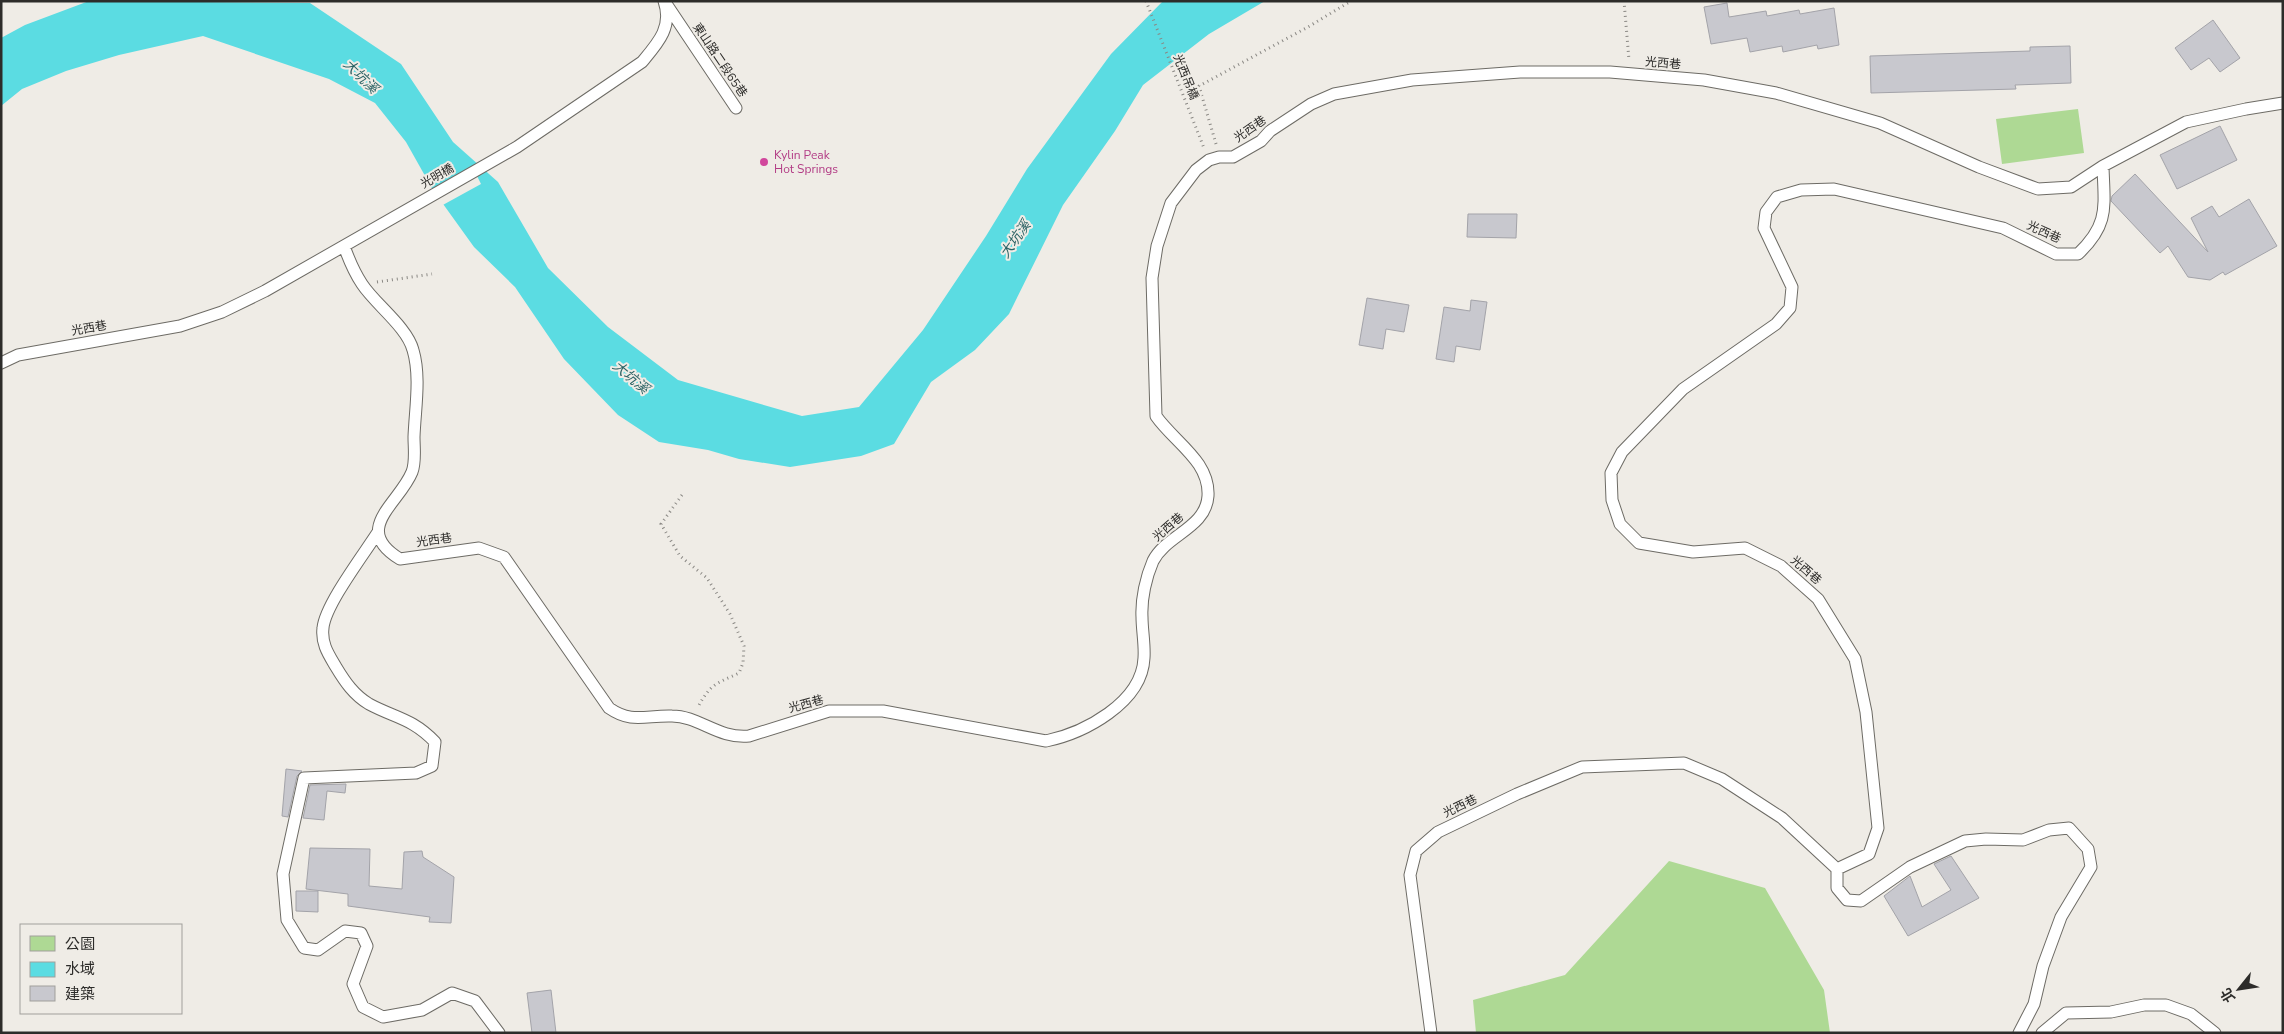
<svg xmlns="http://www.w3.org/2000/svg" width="2284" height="1034" viewBox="0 0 2284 1034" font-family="'Nunito Sans','Noto Sans TC',sans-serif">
	<rect width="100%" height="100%" fill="#efece6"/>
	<path fill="#aed994" d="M 2078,109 L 2084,153 L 2002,164 L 1996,119 Z
		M 1669,861 L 1765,888 L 1824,990 L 1830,1033 L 1476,1033 L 1473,1000 L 1565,975 Z"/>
	<path fill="#5bdce2" d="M 89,1 L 310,3 L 401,64 L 453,142 L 498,182 L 548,268 L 608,327 L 678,380 L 802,416 L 859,407 L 923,330 L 986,236 L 1027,169 L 1111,54 L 1163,1 L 1265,1 L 1209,34 L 1143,85 L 1115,131 L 1063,205 L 1009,314 L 975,350 L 931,382 L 894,444 L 861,456 L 790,467 L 739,459 L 708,450 L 659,442 L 618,415 L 564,359 L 515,287 L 474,247 L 433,190 L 406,142 L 375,103 L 329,79 L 203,36 L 119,55 L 66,71 L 22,89 L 1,106 L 1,38 L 25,25 Z"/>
	<path fill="#efece6" d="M 473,168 L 481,184 L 441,206 L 431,191 Z"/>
	<path fill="#c8c8ce" stroke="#a3a3a9" d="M 1727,3 L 1729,17 L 1766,11 L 1767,16 L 1799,10 L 1800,14 L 1834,8 L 1839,45 L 1818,49 L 1817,45 L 1783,52 L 1782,46 L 1750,52 L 1747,38 L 1711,44 L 1704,7 Z
		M 2213,20 L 2240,58 L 2220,72 L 2209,58 L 2191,70 L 2175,48 Z
		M 2070,46 L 2071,83 L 2015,85 L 2016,89 L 1871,93 L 1870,56 L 2030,51 L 2030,47 Z
		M 2220,126 L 2237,160 L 2177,189 L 2160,155 Z
		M 2135,174 L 2208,252 L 2191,218 L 2212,206 L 2219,217 L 2249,199 L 2277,246 L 2225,275 L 2223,272 L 2210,280 L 2188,277 L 2168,246 L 2160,253 L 2111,201 L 2112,196 Z
		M 1468,214 L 1517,214 L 1516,238 L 1467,237 Z
		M 1367,298 L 1409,305 L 1404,332 L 1386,329 L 1383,349 L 1359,345 Z
		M 1471,300 L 1487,302 L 1480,350 L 1456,346 L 1454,362 L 1436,359 L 1444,307 L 1470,311 Z
		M 286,769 L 302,771 L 297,776 L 288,817 L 282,816 Z
		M 346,784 L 345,793 L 327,791 L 324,820 L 303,818 L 310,785 Z
		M 310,848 L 370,849 L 369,886 L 402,889 L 404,852 L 422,851 L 423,857 L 454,877 L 451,923 L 429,922 L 430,917 L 348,906 L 348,894 L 306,889 Z
		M 1951,856 L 1979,898 L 1908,936 L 1884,896 L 1910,876 L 1922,907 L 1951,890 L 1934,864 Z
		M 296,891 L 318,891 L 318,912 L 296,911 Z
		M 551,990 L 556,1033 L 532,1033 L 527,993 Z"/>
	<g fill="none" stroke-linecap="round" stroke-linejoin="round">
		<defs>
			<path id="service" d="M 667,5 L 736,108
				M 344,246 C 349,260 354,272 362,284 C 375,304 407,327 413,350 C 421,377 415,409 414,437 C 414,448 416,462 412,472 C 399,504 351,529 400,559 L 479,548 L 504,557 L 609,708 C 632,724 646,715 672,716 C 699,716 718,739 749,736 L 829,711 L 883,711 L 1046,741 C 1084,733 1142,703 1144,658 C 1145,645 1142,630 1142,617 C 1141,599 1146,577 1153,561 C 1166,535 1206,528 1208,496 C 1210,461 1174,442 1156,416 L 1152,278 L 1157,246 L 1171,203 L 1196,170 L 1209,160 L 1219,157 L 1233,157 L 1261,141 L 1270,131 L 1311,104 L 1334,94 L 1412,80 L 1520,72 L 1610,72 L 1704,80 L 1776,93 L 1880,123 L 1979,167 L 2038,189 L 2071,187 L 2103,166 L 2186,122 L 2246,109 L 2283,103
				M 1,363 L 18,355 L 180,326 L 222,312 L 265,291 L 517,147 L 642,62 C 658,43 673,27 664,1
				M 378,532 C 364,554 325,605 323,628 C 321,644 329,655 336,667 C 345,682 354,695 369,704 C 395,718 412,718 435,742 L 432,766 L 416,773 L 304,778 L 283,874 L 287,920 L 304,948 L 318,950 L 345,931 L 361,933 L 367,946 L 353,984 L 363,1007 L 383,1017 L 422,1010 L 452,993 L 475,1001 L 499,1033
				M 1837,869 L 1837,888 L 1847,900 L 1861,901 L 1910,867 L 1965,841 L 1986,839 L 2023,840 L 2049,830 L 2069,828 L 2088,849 L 2091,867 L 2061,917 L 2043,966 L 2034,1004 L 2019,1033
				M 1431,1033 L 1410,875 L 1416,851 L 1438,832 L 1517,794 L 1582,767 L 1684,763 L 1722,779 L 1782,818 L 1837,869 L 1869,854 L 1878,828 L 1866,712 L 1855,659 L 1818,599 L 1781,566 L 1745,548 L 1693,552 L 1639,543 L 1620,524 L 1612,500 L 1611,473 L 1622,452 L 1683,389 L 1776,324 L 1790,308 L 1792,287 L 1764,228 L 1766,212 L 1777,197 L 1801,190 L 1834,189 L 2003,228 L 2056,254 L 2078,254 C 2110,224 2104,206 2103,166
				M 2042,1033 L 2066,1013 L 2111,1012 L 2144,1005 L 2166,1005 L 2191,1014 L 2215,1033"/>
		</defs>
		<use href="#service" stroke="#6d6b65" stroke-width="13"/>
		<path stroke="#8a8884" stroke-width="3" stroke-dasharray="1 4" stroke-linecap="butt" d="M 1146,1 L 1204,148
			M 1624,1 L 1629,60
			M 1216,144 L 1199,86 L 1308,27 L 1351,1
			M 377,282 L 432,274
			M 682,495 L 661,524 L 680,556 L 707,578 L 730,614 L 744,646 L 743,663 L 739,673 C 716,684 711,683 698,707"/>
		<use href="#service" stroke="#fff" stroke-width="11"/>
	</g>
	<circle fill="#d1479c" stroke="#efece6" stroke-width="2" cx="764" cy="162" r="5"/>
	<g text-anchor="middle" stroke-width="4" stroke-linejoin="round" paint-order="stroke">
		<g font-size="12" fill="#2d2c2a" stroke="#efece6">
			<text transform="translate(720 60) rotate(56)" y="4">東山路二段65巷</text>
			<text transform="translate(1663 63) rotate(5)" y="4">光西巷</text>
			<text transform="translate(1186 77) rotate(68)" y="4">光西吊橋</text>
			<text transform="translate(1250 129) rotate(-35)" y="4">光西巷</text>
			<text transform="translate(437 176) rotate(-30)" y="4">光明橋</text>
			<text transform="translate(2044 232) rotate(24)" y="4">光西巷</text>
			<text transform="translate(89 328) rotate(-10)" y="4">光西巷</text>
			<text transform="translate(1168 527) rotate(-41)" y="4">光西巷</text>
			<text transform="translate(434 540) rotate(-8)" y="4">光西巷</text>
			<text transform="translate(1806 570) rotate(41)" y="4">光西巷</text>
			<text transform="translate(806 704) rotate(-15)" y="4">光西巷</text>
			<text transform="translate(1460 806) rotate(-26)" y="4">光西巷</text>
		</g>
		<g font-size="12" fill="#b23c85" stroke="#efece6" text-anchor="start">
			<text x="774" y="159">Kylin Peak<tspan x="774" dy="14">Hot Springs</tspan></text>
		</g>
		<g font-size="14" font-style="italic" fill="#2c6264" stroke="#efece6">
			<text transform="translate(361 76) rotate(44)" y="5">大坑溪</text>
			<text transform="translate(1015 239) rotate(-55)" y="5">大坑溪</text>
			<text transform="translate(631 377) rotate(40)" y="5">大坑溪</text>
		</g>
	</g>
	<rect width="2284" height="1034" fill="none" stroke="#2d2c2a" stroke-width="5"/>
	<rect x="20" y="924" width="162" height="90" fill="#efece6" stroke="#a19f9b"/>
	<rect x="30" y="936" width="25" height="15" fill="#aed994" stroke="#a19f9b"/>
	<text x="65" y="949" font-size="15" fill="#2d2c2a">公園</text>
	<rect x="30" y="962" width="25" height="15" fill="#5bdce2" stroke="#a19f9b"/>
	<text x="65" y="974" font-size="15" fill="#2d2c2a">水域</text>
	<rect x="30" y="986" width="25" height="15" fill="#c8c8ce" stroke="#a19f9b"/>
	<text x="65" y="999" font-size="15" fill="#2d2c2a">建築</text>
	<g transform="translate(2239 989) rotate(240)" stroke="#efece6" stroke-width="4" paint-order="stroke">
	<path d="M0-4L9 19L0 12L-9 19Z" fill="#2d2c2a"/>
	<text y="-8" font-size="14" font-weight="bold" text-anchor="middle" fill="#2d2c2a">北</text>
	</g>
</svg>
